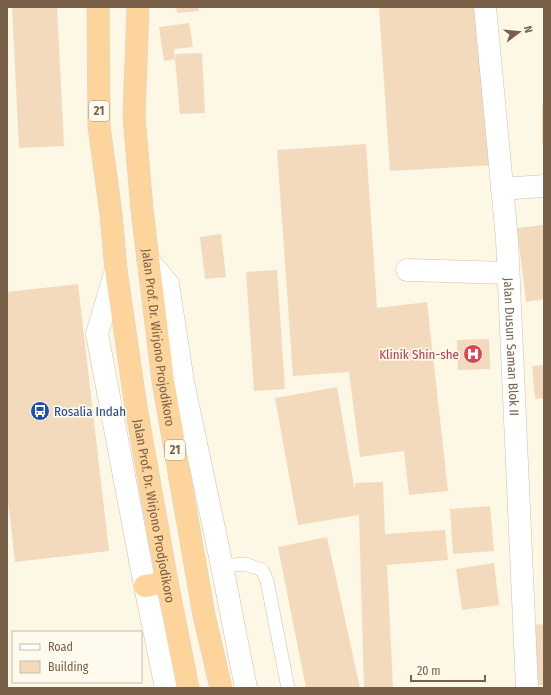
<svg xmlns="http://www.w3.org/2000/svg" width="551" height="695" viewBox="0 0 551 695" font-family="'Fira Sans Condensed',sans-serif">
	<rect width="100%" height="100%" fill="#fdf7e6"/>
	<path fill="#f4dabc" d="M 12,7 L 57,7 L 64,146 L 19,148 Z
		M 176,7 L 198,7 L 199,11 L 177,13 Z
		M 379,7 L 481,7 L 495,165 L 390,171 Z
		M 189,23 L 193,47 L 174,49 L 175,59 L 164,61 L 159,27 Z
		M 202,53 L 205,113 L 180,114 L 175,59 L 176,54 Z
		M 542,104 L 544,104 L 544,142 L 542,143 Z
		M 366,144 L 377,308 L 427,302 L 448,491 L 409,495 L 404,451 L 360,457 L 349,372 L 293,376 L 277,150 Z
		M 544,225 L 544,299 L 526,302 L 517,228 Z
		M 221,234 L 226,277 L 205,279 L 200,237 Z
		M 277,270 L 285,389 L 254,391 L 246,272 Z
		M 78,284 L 109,551 L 15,562 L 7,492 L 7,292 Z
		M 489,339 L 490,369 L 458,370 L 457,340 Z
		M 544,365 L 544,398 L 535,399 L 532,366 Z
		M 337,387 L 355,492 L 355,483 L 383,482 L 385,534 L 445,530 L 448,560 L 387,565 L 393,688 L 364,688 L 359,515 L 298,525 L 275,398 Z
		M 490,506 L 494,551 L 453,554 L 450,509 Z
		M 327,537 L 360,688 L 306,688 L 278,547 Z
		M 494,563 L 499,605 L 462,610 L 456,569 Z
		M 544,624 L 544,685 L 533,686 L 529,625 Z"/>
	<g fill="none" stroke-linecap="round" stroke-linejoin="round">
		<defs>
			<path id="service" d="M 222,566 L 245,564 L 262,570 L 267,581 L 288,688"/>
			<g id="minor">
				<path id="s1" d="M 485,7 L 507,239 L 527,688"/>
				<path d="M 502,189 L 544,186"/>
				<path d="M 407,270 L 508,273"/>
			</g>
			<path id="tertiary" d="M 148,260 L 168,284 L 183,382 L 222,566 L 246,688
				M 116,270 L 97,334 L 145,586 L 166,688"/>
			<g id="trunk">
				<path id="s2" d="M 98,7 L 99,126 L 111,214 L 116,270 L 136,407 L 167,582 L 188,688"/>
				<path id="s3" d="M 138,7 L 134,116 L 142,210 L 163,381 L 204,615 L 221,688"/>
				<path d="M 145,586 L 167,582"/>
			</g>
		</defs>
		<use href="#service" stroke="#d0c0ab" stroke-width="14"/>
		<use href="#minor" stroke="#d0c0ab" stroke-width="23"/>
		<use href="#tertiary" stroke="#d0c0ab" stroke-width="23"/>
		<use href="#trunk" stroke="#dcd6d0" stroke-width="23"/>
		<use href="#service" stroke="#fff" stroke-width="13"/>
		<use href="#minor" stroke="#fff" stroke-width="22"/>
		<use href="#tertiary" stroke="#fff" stroke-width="22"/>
		<use href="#trunk" stroke="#fdd49b" stroke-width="22"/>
	</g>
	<defs>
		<symbol id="hospital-disc" viewBox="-11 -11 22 22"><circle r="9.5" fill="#e0444e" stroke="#fffaee"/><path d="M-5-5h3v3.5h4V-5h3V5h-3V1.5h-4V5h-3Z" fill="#fff"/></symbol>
		<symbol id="bus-disc" viewBox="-11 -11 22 22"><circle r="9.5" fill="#1a4fb4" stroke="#fffaee"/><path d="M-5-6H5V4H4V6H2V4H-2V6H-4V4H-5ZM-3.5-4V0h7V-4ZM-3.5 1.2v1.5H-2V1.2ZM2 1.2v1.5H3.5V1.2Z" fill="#fff"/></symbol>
	</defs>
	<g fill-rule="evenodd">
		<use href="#hospital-disc" x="462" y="343" width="22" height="22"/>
		<use href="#bus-disc" x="29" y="400" width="22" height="22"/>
	</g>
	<g text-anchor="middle" stroke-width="3.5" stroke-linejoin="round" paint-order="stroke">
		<g fill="#fffaee" stroke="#a18e7a" stroke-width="1">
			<rect x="89" y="101" width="20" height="20" rx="3"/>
			<rect x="165" y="440" width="20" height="20" rx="3"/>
		</g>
		<g font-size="12" font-weight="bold" fill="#796049">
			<text x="99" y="115">21</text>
			<text x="175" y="454">21</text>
		</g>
		<g font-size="13" fill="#796049" stroke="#fffaee">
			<text dy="5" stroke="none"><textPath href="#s3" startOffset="332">Jalan Prof. Dr. Wirjono Projodikoro</textPath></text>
			<text dy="5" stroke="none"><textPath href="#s1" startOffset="341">Jalan Dusun Saman Blok II</textPath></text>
			<text dy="5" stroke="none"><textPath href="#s2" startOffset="508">Jalan Prof. Dr. Wirjono Prodjodikoro</textPath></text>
		</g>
		<g font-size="13" fill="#be3a42" stroke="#fffaee" text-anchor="end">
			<text x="459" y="359">Klinik Shin-she</text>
		</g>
		<g font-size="13" fill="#164399" stroke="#fffaee" text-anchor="start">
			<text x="54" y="416">Rosalia Indah</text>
		</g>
	</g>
	<rect width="551" height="695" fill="none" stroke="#796049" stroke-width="16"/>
	<rect x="12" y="631" width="130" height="52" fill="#fffaee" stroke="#c9bcac"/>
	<rect x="20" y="644" width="20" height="6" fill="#ffffff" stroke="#c9bcac"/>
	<text x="48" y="651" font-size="12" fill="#796049">Road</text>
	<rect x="20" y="661" width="20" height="12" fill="#f4dabc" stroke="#c9bcac"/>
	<text x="48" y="671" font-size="12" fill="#796049">Building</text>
	<g transform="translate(519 32) rotate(74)" stroke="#fffaee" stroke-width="3" paint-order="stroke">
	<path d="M0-3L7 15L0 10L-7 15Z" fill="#796049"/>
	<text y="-6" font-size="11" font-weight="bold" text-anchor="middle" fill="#796049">N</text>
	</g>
	<path d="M411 675v6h74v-6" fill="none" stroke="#796049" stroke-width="2"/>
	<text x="417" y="675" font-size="12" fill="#796049" stroke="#fffaee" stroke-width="3" paint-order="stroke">20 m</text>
</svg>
